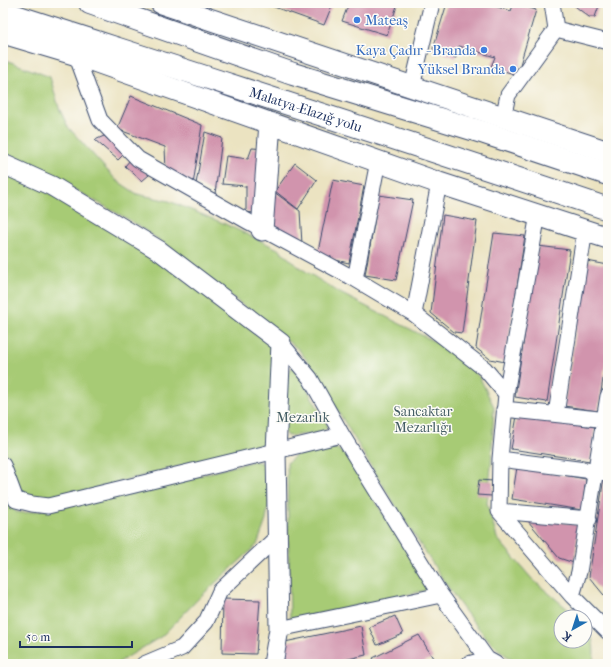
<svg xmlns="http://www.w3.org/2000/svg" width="611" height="667" viewBox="0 0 611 667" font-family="'IM FELL French Canon',serif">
	<rect width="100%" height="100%" fill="#fdfcf7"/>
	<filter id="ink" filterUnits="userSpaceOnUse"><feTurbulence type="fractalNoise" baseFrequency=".025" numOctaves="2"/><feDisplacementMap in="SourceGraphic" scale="8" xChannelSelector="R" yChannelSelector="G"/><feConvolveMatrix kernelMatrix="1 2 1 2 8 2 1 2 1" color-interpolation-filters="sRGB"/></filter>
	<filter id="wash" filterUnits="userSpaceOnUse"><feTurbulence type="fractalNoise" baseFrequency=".012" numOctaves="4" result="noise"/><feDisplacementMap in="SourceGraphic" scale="16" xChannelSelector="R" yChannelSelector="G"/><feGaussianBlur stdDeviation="0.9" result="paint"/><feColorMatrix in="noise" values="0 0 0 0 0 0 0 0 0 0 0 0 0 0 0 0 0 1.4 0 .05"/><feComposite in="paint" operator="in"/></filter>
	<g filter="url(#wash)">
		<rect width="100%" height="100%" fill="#ebe3c1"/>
		<path fill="#a7cb74" stroke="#617d69" d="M 3,59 L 50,77 L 59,108 L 68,127 L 116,180 L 137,194 L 169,201 L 223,223 L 278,249 L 299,267 L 340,293 L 439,344 L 463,360 L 480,378 L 494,407 L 491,467 L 487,503 L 497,538 L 532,579 L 577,617 L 561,617 L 561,641 L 585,641 L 585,625 C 594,633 595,653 593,664 L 519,664 C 484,645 451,592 429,558 C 387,494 349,429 309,363 L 299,350 L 171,248 L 133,222 L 25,162 L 3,152 Z
			M 3,171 L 45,191 L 130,239 L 270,343 L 275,360 L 268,443 L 51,500 L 39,501 L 20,491 L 3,445 Z
			M 295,367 L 328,426 L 321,433 L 288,436 L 284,430 L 287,380 L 290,369 Z
			M 324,447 L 335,448 L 345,454 L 408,553 L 428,590 L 290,620 L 287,463 L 296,455 Z
			M 254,461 L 267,464 L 269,502 L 266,520 L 257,545 L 201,596 L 162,636 L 116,664 L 3,664 L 3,486 L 9,502 L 16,512 L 24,513 L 133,493 Z"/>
		<g id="blocks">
			<path fill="#d194ad" d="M 263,3 L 333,3 L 324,25 Z
				M 349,3 L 398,3 L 387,35 L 342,21 Z
				M 447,3 L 484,3 L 511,11 L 514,3 L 536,10 L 517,75 L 491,67 L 495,57 L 459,46 L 456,58 L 433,49 Z
				M 571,3 L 600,3 L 595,17 L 589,17 Z
				M 131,96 L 202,125 L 193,185 L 166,171 L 165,147 L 117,129 Z
				M 205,132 L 222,138 L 215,194 L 196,184 Z
				M 104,136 L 125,153 L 118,160 L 95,140 Z
				M 252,148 L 266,149 L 260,214 L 246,212 L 246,186 L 222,184 L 226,156 L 248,159 Z
				M 130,160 L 149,175 L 142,181 L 125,166 Z
				M 295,163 L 317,180 L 298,209 L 275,191 Z
				M 333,180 L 364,186 L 349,263 L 317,256 Z
				M 270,189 L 300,211 L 302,244 L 267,228 Z
				M 379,195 L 413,200 L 396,280 L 365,275 Z
				M 443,215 L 477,221 L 462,333 L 454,332 L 431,313 Z
				M 494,233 L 525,236 L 505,362 L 490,359 L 476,348 Z
				M 538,246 L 570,250 L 547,402 L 515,397 Z
				M 587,261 L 608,265 L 608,347 L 598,411 L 564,406 Z
				M 517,416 L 595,427 L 590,461 L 511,449 Z
				M 517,467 L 586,479 L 582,510 L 512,499 Z
				M 604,477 L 608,478 L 608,600 L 589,577 Z
				M 479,480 L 493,481 L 492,496 L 477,495 Z
				M 531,517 L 579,525 L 574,563 L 559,558 L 528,521 Z
				M 223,599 L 260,600 L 256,654 L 222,653 Z
				M 395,616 L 403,634 L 377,645 L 369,627 Z
				M 361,626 L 366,655 L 326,664 L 285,664 L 280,643 Z
				M 419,635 L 433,658 L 420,664 L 376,664 L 373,658 Z"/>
		</g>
	</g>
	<g filter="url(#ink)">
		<use href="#blocks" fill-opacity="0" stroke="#3a4a6d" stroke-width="1"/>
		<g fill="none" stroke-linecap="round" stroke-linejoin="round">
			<defs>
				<path id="minor" d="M 552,3 L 556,29 L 608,42
					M 74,49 L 100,120 L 138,159 L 249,222 L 355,279 L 414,314 L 485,369 L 506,394 L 500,459 L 499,511 L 572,596 L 608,632
					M 412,87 L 432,3
					M 503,118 L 508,95 L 556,29
					M 355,279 L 378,161
					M 414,314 L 439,183
					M 506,394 L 538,214
					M 504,409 L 608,420
					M 556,414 L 585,230
					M 500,459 L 608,473
					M 3,465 L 16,500 L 32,504 L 48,506 L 342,435 L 310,378 L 281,343
					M 499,511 L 589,519
					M 441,595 L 487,659 L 496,664
					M 572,596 L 579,572 L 608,396
					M 279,629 L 441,595 L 342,435
					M 144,664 L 182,648 L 206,622 L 220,591 L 277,537
					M 468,664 L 487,659"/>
				<path id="tertiary" d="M 3,164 L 52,186 L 160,251 L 281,343 L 276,452 L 279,629 L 273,664"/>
				<path id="secondary" d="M 161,3 L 608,152
					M 3,33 L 77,55 L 439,183 L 608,238
					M 262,230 L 270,123"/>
				<g id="trunk">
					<path d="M 90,3 L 293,74 L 485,133 L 608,174"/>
					<path id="s1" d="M 3,12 C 205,77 407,141 608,209"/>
				</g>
			</defs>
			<use href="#minor" stroke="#3a4a6d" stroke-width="17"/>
			<use href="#tertiary" stroke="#3a4a6d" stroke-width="21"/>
			<use href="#secondary" stroke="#3a4a6d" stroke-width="23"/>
			<use href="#trunk" stroke="#3a4a6d" stroke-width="24"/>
			<use href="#minor" stroke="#fff" stroke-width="15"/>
			<use href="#tertiary" stroke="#fff" stroke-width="19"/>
			<use href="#secondary" stroke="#fff" stroke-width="21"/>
			<use href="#trunk" stroke="#fff" stroke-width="22"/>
		</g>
	</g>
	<g fill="#3f7fe0" stroke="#fdfcf7" stroke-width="1.5">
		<circle cx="357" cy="20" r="4"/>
		<circle cx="484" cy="50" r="4"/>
		<circle cx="513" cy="69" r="4"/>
	</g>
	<g text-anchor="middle" stroke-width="3" stroke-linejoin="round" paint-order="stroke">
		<g font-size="14" fill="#366cbe" stroke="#fdfcf7" text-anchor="end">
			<text x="365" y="25" text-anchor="start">Mateaş</text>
			<text x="476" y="55">Kaya Çadır - Branda</text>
			<text x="505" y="74">Yüksel Branda</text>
		</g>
		<g font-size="14" fill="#1b2f5e" stroke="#fdfcf7">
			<text dy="5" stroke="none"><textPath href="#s1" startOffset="318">Malatya-Elazığ yolu</textPath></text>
		</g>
		<g font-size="14" fill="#455e65" stroke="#fdfcf7">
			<text x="423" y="416">Sancaktar<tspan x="423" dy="16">Mezarlığı</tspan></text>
			<text x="303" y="422">Mezarlık</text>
		</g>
	</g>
	<rect width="611" height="667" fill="none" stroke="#fdfcf7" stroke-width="16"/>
	<g transform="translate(573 629) rotate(219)"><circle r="19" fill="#fdfcf7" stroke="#a3aaba"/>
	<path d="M0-3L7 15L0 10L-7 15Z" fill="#1f6fb2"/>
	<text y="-6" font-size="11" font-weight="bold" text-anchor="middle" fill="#1b2f5e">K</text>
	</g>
	<path d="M20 641v6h112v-6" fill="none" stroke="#1b2f5e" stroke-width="2"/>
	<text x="26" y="641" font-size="12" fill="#1b2f5e" stroke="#fdfcf7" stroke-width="3" paint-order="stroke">50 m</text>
</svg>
